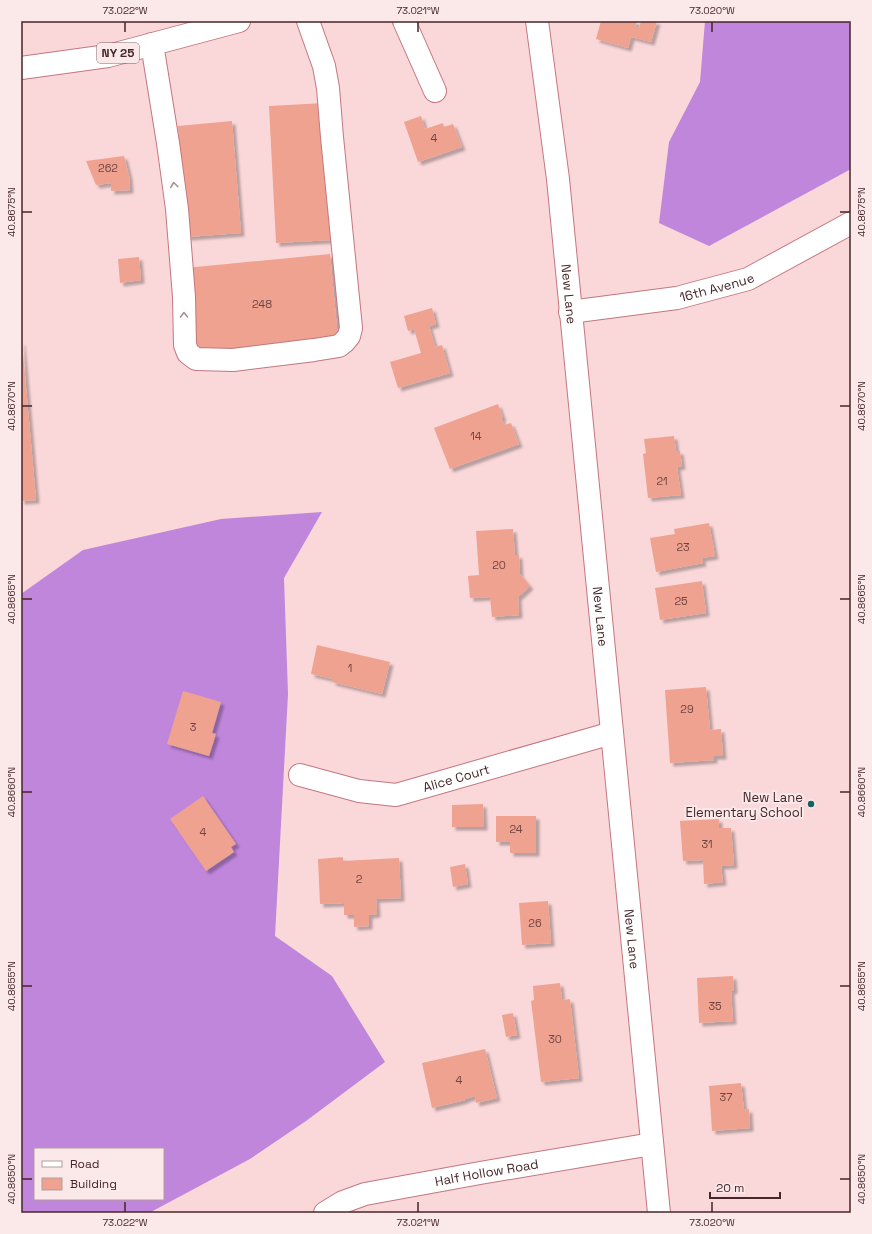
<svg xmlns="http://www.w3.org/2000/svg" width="872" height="1234" viewBox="0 0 872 1234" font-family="'Space Grotesk',sans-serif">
	<defs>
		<filter id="shadow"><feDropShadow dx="3.5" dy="3.5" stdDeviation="1" flood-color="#0004"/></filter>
	</defs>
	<rect width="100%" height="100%" fill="#fad7d9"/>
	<path fill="#c086dc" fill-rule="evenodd" d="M 705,21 L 851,21 L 851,169 L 709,246 L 659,223 L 669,142 L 700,82 Z
		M 322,512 L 284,578 L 288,694 L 275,936 L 332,976 L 385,1062 L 306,1121 L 250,1159 L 149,1213 L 21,1213 L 21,594 L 83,550 L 221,519 ZM 35,1149 L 163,1149 L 163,1199 L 35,1199 Z"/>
	<path fill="#efa290" filter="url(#shadow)" d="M 601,21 L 637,21 L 635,27 L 639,28 L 641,21 L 657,21 L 651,42 L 631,37 L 628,48 L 596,39 Z
		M 325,103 L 331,240 L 276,243 L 269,106 Z
		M 421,116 L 425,129 L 443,123 L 444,127 L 453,124 L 462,147 L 418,162 L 404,122 Z
		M 232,121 L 241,233 L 187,237 L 178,126 Z
		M 124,156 L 129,176 L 130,190 L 111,191 L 111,183 L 96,185 L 86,161 Z
		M 330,254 L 338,339 L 194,353 L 186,268 Z
		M 139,257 L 141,280 L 120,283 L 118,259 Z
		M 432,308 L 436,324 L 429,326 L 435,347 L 442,345 L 450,373 L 398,388 L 390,362 L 421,353 L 414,329 L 408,331 L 404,316 Z
		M 21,342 L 22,342 L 36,500 L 21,501 Z
		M 498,404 L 503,418 L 501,418 L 504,425 L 511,423 L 519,444 L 450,469 L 434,428 Z
		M 674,436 L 676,451 L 680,451 L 682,466 L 677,467 L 681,495 L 648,498 L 643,454 L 646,453 L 644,439 Z
		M 709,523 L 715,556 L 702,558 L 703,563 L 656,572 L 650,538 L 675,534 L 674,529 Z
		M 513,529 L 515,555 L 519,555 L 520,574 L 530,586 L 518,597 L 519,615 L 492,617 L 490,597 L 470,598 L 468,576 L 479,575 L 476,531 Z
		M 702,581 L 706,613 L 660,620 L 655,588 Z
		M 317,645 L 390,662 L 382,694 L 332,682 L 333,679 L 311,674 Z
		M 706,687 L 710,730 L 721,729 L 723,756 L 714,756 L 714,760 L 670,763 L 665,690 Z
		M 183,691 L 221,702 L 212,733 L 216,734 L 209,756 L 167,744 Z
		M 203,796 L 236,844 L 231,847 L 234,852 L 206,871 L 170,819 Z
		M 483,804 L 484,827 L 452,827 L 452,805 Z
		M 496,816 L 536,816 L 536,853 L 510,853 L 510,842 L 496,842 Z
		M 719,819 L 719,828 L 731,828 L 734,865 L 721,866 L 723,882 L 704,884 L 703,860 L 683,861 L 680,821 Z
		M 343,857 L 343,861 L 399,858 L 401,898 L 376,899 L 377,914 L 369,915 L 369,926 L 354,927 L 354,915 L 344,915 L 344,903 L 320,904 L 318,859 Z
		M 465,864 L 468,884 L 453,887 L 450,867 Z
		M 548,901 L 551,943 L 522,945 L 519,903 Z
		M 733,976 L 734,990 L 731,991 L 733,1021 L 699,1023 L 697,978 Z
		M 560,983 L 562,1000 L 570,999 L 579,1078 L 541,1082 L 531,1001 L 534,1000 L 533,986 Z
		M 513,1013 L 517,1035 L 506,1037 L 502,1015 Z
		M 485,1049 L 497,1098 L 476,1103 L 475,1096 L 465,1099 L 465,1100 L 432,1108 L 422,1063 Z
		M 741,1083 L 744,1110 L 749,1109 L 750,1128 L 712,1131 L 709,1086 Z"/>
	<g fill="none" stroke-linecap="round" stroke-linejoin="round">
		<defs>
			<g id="minor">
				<path d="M 404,21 L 435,91"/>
				<path id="s1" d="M 537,21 L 558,179 L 659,1213"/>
				<path d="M 152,44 L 168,143 L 177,209 L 184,297 L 185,345 L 188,353 L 196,359 L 233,360 L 314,350 L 339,346 L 344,342 L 349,336 L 351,328 L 332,137 L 328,88 L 324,66 L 308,21"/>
				<path id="s2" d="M 570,312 L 677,298 L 748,279 L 851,223"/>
				<path id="s3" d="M 300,775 L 359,791 L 396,795 L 612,733"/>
				<path id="s4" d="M 325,1213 L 343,1202 L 365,1194 L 480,1173 L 652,1144"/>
			</g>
			<path id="major" d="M 21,68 L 108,56 L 239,21"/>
		</defs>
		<use href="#minor" stroke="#c3777f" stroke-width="24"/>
		<use href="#major" stroke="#c3777f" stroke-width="24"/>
		<use href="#minor" stroke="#fff" stroke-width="22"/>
		<use href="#major" stroke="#fff" stroke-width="22"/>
	</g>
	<defs><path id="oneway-chevron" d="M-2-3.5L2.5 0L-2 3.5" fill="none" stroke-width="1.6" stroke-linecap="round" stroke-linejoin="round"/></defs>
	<g stroke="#a29294">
		<use href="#oneway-chevron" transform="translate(174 185) rotate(-97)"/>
		<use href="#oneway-chevron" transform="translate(184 315) rotate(-91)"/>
	</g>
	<path fill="none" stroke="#462629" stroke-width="1.5" d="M 125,22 L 125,32M 418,22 L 418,32M 712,22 L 712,32M 22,212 L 32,212M 840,212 L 850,212M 22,406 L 32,406M 840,406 L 850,406M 22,599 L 32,599M 840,599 L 850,599M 22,792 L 32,792M 840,792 L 850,792M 22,986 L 32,986M 840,986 L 850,986M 22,1179 L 32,1179M 840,1179 L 850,1179M 125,1202 L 125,1212M 418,1202 L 418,1212M 712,1202 L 712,1212"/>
	<circle fill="#126262" stroke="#fbe9ea" stroke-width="1.5" cx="811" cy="804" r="4"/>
	<g text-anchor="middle" stroke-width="4" stroke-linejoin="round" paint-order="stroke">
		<g font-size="11" fill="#704543">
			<text x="434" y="142">4</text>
			<text x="108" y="172">262</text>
			<text x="262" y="308">248</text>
			<text x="476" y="440">14</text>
			<text x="662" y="485">21</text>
			<text x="683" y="551">23</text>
			<text x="499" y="569">20</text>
			<text x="681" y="605">25</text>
			<text x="350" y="672">1</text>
			<text x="687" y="713">29</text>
			<text x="193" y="731">3</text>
			<text x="516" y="833">24</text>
			<text x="203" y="836">4</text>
			<text x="707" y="848">31</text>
			<text x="359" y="883">2</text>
			<text x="535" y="927">26</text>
			<text x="715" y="1010">35</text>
			<text x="555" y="1043">30</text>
			<text x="459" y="1084">4</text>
			<text x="726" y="1101">37</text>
		</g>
		<rect fill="#fbe9ea" stroke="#7c6063" stroke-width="1" x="97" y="43" width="42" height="20" rx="3"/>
		<g font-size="12" font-weight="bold" fill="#462629">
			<text x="118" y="57">NY 25</text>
		</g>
		<g font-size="13" fill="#462629" stroke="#fbe9ea">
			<text dy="5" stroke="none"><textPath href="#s2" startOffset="149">16th Avenue</textPath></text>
			<text dy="5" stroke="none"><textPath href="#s1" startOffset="275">New Lane</textPath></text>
			<text dy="5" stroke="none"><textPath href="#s1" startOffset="599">New Lane</textPath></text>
			<text dy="5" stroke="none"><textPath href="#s3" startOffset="161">Alice Court</textPath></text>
			<text dy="5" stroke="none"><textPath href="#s1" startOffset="923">New Lane</textPath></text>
			<text dy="5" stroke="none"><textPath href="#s4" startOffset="168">Half Hollow Road</textPath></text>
		</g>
		<g font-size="13" fill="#462629" stroke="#fbe9ea" text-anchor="end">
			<text x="803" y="802">New Lane<tspan x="803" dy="15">Elementary School</tspan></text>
		</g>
	</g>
	<rect width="872" height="1234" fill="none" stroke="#fbe9ea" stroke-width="44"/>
	<rect x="34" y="1148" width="130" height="52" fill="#fbe9ea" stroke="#b39b9d"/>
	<rect x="42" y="1161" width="20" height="6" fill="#ffffff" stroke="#b39b9d"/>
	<text x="70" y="1168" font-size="12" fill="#462629">Road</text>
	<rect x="42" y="1178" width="20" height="12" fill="#efa290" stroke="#b39b9d"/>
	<text x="70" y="1188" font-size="12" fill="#462629">Building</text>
	<path d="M710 1192v6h70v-6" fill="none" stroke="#462629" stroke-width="2"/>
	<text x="716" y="1192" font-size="12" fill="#462629" stroke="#fbe9ea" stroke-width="3" paint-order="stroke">20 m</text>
	<rect x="22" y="22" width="828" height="1190" fill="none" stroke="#462629" stroke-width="1.5"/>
	<g font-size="10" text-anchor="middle" fill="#462629">
		<text x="125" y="14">73.022°W</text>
		<text x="418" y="14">73.021°W</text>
		<text x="712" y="14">73.020°W</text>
		<text transform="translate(11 212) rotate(-90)" y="4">40.8675°N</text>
		<text transform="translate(861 212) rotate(-90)" y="4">40.8675°N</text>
		<text transform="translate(11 406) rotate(-90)" y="4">40.8670°N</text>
		<text transform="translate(861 406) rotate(-90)" y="4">40.8670°N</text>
		<text transform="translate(11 599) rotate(-90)" y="4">40.8665°N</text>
		<text transform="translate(861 599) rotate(-90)" y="4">40.8665°N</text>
		<text transform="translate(11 792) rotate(-90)" y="4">40.8660°N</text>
		<text transform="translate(861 792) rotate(-90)" y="4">40.8660°N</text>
		<text transform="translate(11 986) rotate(-90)" y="4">40.8655°N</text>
		<text transform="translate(861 986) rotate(-90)" y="4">40.8655°N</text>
		<text transform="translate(11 1179) rotate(-90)" y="4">40.8650°N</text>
		<text transform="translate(861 1179) rotate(-90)" y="4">40.8650°N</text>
		<text x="125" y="1226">73.022°W</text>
		<text x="418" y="1226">73.021°W</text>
		<text x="712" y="1226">73.020°W</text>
	</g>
</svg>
